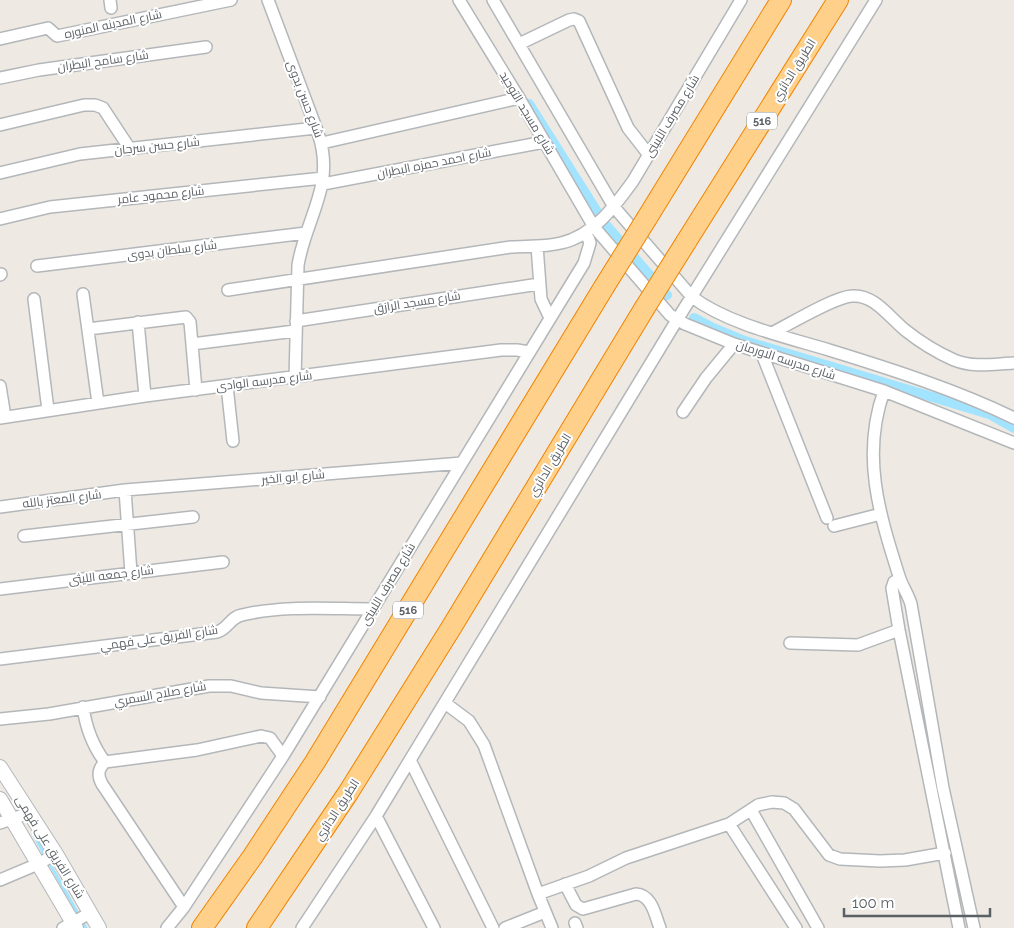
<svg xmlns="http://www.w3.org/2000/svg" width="1014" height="928" viewBox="0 0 1014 928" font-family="Raleway,Cairo,sans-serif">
	<rect width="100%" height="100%" fill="#eeeae3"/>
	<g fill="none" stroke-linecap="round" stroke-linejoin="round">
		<path stroke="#a2e4ff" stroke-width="3" d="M 33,834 L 86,928"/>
		<path stroke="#a2e4ff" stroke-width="10" d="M 529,104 L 599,215
			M 606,225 L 667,295
			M 694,318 L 711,327 L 745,341 L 989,414 L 1014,428"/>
		<defs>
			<path id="minor" d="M 110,0 L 111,8
				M 268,0 L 318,133 C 336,185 306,217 298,265 L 295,378
				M 459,0 L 519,98 L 594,227 L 670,315 L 685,324 L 734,344 L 884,391 L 1014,443
				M 493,0 L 614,207 L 692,297 C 728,324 786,337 829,350 C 891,369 956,390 1014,418
				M 0,39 L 48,28 L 57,36 L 231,0
				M 519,44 L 569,20 L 574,19 L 579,21 L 628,128 L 649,155
				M 0,78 L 39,70 L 206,47
				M 0,125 L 84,105 L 95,105 L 103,108 L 130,149
				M 322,143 L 519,98
				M 0,173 L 80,154 L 316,128
				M 323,184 L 544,142
				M 0,219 L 50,207 L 323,178
				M 537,246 L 541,299 L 550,318
				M 37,266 L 306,233
				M 0,275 L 1,274
				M 228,290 L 511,247 C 527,246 545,247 561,243 C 593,236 615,206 633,181 L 741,0
				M 83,294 L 98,403
				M 34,299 L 48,410
				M 296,321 L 539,284
				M 138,322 L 145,396
				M 88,329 L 186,317 L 190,322 L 196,390
				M 772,333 C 790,324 834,297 852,296 C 874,294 889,317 905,330 C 920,342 936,352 954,360 C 974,368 993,364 1014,363
				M 192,344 L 295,331
				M 762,354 L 827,518
				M 0,386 L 5,417
				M 227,386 L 233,441
				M 884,391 C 861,455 879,513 899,576 C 902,586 908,594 911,604 L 943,788 L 974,928
				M 683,412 L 706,378 L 734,344
				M 0,418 L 145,396 L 501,350 L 517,350 L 529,352
				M 125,490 L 131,573
				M 0,507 L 125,490 L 462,463
				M 834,526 L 881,514
				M 24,536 L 193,517
				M 899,579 L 894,582 L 892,588 L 899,630 L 959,928
				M 0,589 L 223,562
				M 790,643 L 858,645 L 899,630
				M 0,659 L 217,632 C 228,629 230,617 242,615 C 284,605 330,609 373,609
				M 445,703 L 469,721 L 484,745 L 538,894 L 552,928
				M 83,707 C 86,728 92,745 105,762
				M 0,719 L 49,714 L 209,686 L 231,686 L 261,693 L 320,697
				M 410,760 L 493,928
				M 751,810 L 818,928
				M 376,816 L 434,928
				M 0,823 L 29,813
				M 729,824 L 796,928
				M 0,880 L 38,864 L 56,854
				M 565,884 L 576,905 L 583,909 L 636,894 C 652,895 655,915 660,928
				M 538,894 L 589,876 L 626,858 L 729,824 L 758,805 L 772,802 L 784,803 L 794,809 L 829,855 L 840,859 L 880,861 L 905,860 L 945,853
				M 184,907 L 102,784 C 97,775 98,769 105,762 L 197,750 L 261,736 L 270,738 L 283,756
				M 575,923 L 577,928
				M 63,928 L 90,913
				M 167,928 L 184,907 L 283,756 L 584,263 L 590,243 L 586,232
				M 302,928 L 376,816 L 677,320 L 876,0
				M 505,928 L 545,912"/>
			<path id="tertiary" d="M 0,767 L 56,854 L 99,928
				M 0,799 L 76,928"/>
			<path id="motorway" d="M 647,218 L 781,0
				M 686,242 L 838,0
				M 202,928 L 253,856 L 315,762 L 604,287
				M 257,928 L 348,793 L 451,628 L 644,309"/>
		</defs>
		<use href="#minor" stroke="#b4b7ba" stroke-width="14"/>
		<use href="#tertiary" stroke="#b4b7ba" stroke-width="16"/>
		<use href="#motorway" stroke="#f18300" stroke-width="22"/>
		<use href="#minor" stroke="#fff" stroke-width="11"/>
		<use href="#tertiary" stroke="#fff" stroke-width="14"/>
		<use href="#motorway" stroke="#fed08a" stroke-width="20"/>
		<defs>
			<path id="motorway-bridge" d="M 604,287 L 647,218
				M 644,309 L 686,242"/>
		</defs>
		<use href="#motorway-bridge" stroke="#f18300" stroke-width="22" stroke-linecap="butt"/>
		<use href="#motorway-bridge" stroke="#fed08a" stroke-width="20"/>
	</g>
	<g text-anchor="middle" stroke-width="4" stroke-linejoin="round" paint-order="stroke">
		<g fill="#fff" stroke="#8c9092" stroke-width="1">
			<rect x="747" y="112.5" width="30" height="17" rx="4"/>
			<rect x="393" y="601.5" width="30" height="17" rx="4"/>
		</g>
		<g font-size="11" font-weight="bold" fill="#5b6064">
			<text x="762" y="125">516</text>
			<text x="408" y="614">516</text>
		</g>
		<g font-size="12" fill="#5b6064" stroke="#fff">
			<text transform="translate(113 24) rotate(-12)" y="4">شارع المدينه المنوره</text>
			<text transform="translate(103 61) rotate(-8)" y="4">شارع سامح البطران</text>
			<text transform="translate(794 70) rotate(-58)" y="4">الطريق الدائري</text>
			<text transform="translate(305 99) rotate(69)" y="4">شارع حسن بدوى</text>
			<text transform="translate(527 113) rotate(59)" y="4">شارع مسجد التوحيد</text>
			<text transform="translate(672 116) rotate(-59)" y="4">شارع مصرف اللبينى</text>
			<text transform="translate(157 146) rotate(-6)" y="4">شارع حسن سرحان</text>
			<text transform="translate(434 163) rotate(-11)" y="4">شارع احمد حمزه البطران</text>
			<text transform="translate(161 195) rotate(-6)" y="4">شارع محمود عامر</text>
			<text transform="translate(172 250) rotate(-7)" y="4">شارع سلطان بدوى</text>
			<text transform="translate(417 302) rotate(-9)" y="4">شارع مسجد الرازق</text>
			<text transform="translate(786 360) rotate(18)" y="4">شارع مدرسه الاورمان</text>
			<text transform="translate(264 381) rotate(-7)" y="4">شارع مدرسه الوادى</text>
			<text transform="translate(550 465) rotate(-59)" y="4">الطريق الدائري</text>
			<text transform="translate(293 477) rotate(-5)" y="4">شارع ابو الخير</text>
			<text transform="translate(62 499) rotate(-7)" y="4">شارع المعتز بالله</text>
			<text transform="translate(111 575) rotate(-7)" y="4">شارع جمعه الليثى</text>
			<text transform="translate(388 584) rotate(-59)" y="4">شارع مصرف اللبينى</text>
			<text transform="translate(159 638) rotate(-8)" y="4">شارع الفريق على فهمي</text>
			<text transform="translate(160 694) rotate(-10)" y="4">شارع صلاح السمري</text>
			<text transform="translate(337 810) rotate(-57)" y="4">الطريق الدائري</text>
			<text transform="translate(50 847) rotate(58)" y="4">شارع الفريق على فهمى</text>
		</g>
	</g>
	<path d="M844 908v8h146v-8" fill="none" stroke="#5b6064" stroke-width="2.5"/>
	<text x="852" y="908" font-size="15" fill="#5b6064" stroke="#ffffff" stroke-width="4" paint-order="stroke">100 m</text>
</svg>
